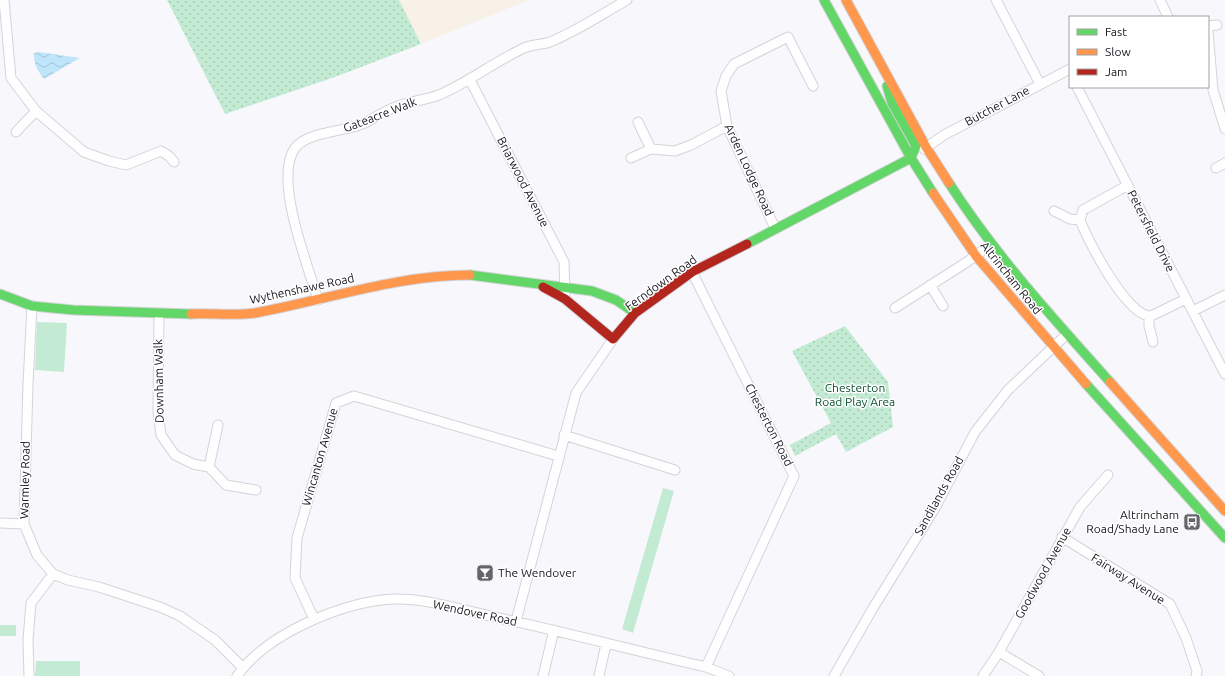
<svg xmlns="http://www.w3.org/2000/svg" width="1225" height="676" viewBox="0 0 1225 676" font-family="Ubuntu,sans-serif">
	<defs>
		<pattern id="park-dots" width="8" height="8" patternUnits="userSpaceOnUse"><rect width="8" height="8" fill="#c3ebd3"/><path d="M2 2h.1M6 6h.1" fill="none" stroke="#a7c9b5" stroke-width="1.8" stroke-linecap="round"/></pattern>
		<pattern id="water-waves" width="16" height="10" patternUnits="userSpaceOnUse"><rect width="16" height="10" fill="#bfe5fa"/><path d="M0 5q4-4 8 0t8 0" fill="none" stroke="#a3c4d6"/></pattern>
	</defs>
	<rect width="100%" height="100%" fill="#f8f8fc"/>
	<path fill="#f8f1e8" d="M 399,0 L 529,0 L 421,44 Z"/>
	<path fill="#c3ebd3" d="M 37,322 L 67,323 L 64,372 L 35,370 Z
		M 663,488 L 674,491 L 633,633 L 622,629 Z
		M 0,625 L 16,625 L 16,636 L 0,636 Z
		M 36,661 L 80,661 L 80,676 L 35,676 Z"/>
	<path fill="url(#park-dots)" d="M 167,0 L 399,0 L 421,44 L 335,77 L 225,114 Z
		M 845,326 L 888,382 L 893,427 L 846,452 L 836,434 L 795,456 L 790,445 L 831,423 L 792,351 Z"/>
	<path fill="url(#water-waves)" d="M 39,52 L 80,58 L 44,79 C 38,71 33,64 34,53 Z"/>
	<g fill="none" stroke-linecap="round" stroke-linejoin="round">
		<defs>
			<path id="street" d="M 4,0 L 11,78 L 36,111 L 84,152 L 109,161 L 126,165 L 161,151 L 169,156 L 174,162
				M 996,0 L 1040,84
				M 1160,0 L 1168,17
				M 1208,26 L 1217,25
				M 1208,32 L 1213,90 L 1225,129
				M 470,80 L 564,262 L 565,293
				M 1077,87 L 1225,374
				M 638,122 L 651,149
				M 16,132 L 36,111
				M 924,149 L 944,135 L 1070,69
				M 631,158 L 651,149 L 675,151 L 691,145 L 727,126
				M 1216,168 L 1225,163
				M 1128,185 L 1083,210 L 1080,220 C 1088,241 1127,317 1151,316 L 1186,299
				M 1054,211 L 1070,219 L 1080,220
				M 775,228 L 727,126 L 721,91 L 726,76 L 734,64 L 788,37 L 813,86
				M 692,272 L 794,476 L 706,667
				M 930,285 L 943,306
				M 318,300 C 308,265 273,179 295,148 C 308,131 346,132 365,123 C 376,117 386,110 398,106 C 411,101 426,100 439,95 C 469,82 494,62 524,48 C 532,44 542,45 550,42 C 577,31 602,14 627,0
				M 32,306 L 28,384 L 24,524 L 37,555 L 53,574 L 68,580 L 99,587 L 160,607 L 180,616 L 215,640 L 243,668
				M 895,308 L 967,262 L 991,244
				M 1193,311 L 1225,295
				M 159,314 L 158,412 L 161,435 L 175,455 L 193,464 L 209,467
				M 1149,316 L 1149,326 L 1153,342
				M 218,425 L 209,467 L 226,485 L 256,490
				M 564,435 L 675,470
				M 0,523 L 24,524
				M 1062,537 L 1170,604 L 1186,638 L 1197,671 L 1196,676
				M 314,619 L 295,578 L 297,538 L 336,403 L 354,396 L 558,456
				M 516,621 L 576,393 L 613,339
				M 999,652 L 1039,676
				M 29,676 L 28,640 L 31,603 L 53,574
				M 237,676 C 266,634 344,601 393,599 C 427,598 462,610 495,617 C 565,632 636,651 706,667 L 729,676
				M 543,676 L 554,630
				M 599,676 L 606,644
				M 834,676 L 873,608 L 935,508 L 975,432 L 1008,390 L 1067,334
				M 983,676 L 999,652 L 1080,507 L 1108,475"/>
			<path id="fast" d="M 824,0 L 911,158 L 933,193
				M 949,183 C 995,255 1053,318 1110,382
				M 747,244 L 911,158 L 916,146 L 892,103 L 887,86
				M 470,275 L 592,291 L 616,300 L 635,313
				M 0,294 L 32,306 L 73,310 L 191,314
				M 1086,384 L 1225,538"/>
			<path id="slow" d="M 846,0 L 926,147 L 949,183
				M 933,193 L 976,256 L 1086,384
				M 191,314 C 211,313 235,316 255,313 C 327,300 396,275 470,275
				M 1110,382 L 1225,511"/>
			<path id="jam" d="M 543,287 L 565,299 L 613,339 L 635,313 L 692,272 L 747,244"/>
		</defs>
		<use href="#street" stroke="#d4d3d9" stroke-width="11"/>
		<use href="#fast" stroke="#d4d3d9" stroke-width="11"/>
		<use href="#slow" stroke="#d4d3d9" stroke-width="11"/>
		<use href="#jam" stroke="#d4d3d9" stroke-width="11"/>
		<use href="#street" stroke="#fefeff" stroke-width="9"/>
		<use href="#fast" stroke="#63d668" stroke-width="9"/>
		<use href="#slow" stroke="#ff974d" stroke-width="9"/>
		<use href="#jam" stroke="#b3261e" stroke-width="9"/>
	</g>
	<defs>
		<symbol id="bus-square" viewBox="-11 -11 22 22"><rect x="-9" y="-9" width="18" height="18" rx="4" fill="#65646a" stroke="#fff"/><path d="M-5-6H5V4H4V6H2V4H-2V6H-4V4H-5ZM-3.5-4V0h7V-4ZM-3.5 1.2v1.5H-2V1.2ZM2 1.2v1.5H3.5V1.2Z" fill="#fff"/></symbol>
		<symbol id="bar-square" viewBox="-11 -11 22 22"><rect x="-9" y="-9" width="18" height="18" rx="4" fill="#65646a" stroke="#fff"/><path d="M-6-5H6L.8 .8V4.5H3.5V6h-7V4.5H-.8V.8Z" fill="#fff"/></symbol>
	</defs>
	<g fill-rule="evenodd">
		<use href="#bus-square" x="1182" y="512" width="20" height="20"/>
		<use href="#bar-square" x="475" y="563" width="20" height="20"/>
	</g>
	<g text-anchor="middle" stroke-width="3" stroke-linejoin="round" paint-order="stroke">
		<g font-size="12" fill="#16151c" stroke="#fff">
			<text transform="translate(997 106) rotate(-28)" y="4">Butcher Lane</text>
			<text transform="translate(380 115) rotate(-21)" y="4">Gateacre Walk</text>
			<text transform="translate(749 170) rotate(65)" y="4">Arden Lodge Road</text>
			<text transform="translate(523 182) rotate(63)" y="4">Briarwood Avenue</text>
			<text transform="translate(1151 231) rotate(63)" y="4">Petersfield Drive</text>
			<text transform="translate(1011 278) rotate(51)" y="4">Altrincham Road</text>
			<text transform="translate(661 283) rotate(-36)" y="4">Ferndown Road</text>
			<text transform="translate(302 289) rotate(-12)" y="4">Wythenshawe Road</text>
			<text transform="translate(159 381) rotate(-91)" y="4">Downham Walk</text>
			<text transform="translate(769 425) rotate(63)" y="4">Chesterton Road</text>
			<text transform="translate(320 457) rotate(-74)" y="4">Wincanton Avenue</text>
			<text transform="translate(25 480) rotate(-89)" y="4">Warmley Road</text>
			<text transform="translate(939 496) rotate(-61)" y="4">Sandilands Road</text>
			<text transform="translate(1043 573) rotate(-61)" y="4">Goodwood Avenue</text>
			<text transform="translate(1128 579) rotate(32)" y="4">Fairway Avenue</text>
			<text transform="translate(475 613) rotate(12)" y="4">Wendover Road</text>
		</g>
		<g font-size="12" fill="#0a4f2d" stroke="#fff">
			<text x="855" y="392">Chesterton<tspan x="855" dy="14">Road Play Area</tspan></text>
		</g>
		<g font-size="12" fill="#16151c" stroke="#fff" text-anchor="end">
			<text x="1179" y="519">Altrincham<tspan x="1179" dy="14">Road/Shady Lane</tspan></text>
			<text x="498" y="577" text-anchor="start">The Wendover</text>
		</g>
	</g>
	<rect x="1069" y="16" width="140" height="72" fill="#ffffff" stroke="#a2a1a4"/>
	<rect x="1077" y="29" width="20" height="6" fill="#63d668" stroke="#a2a1a4"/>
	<text x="1105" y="36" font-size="12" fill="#16151c">Fast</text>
	<rect x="1077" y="49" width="20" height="6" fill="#ff974d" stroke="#a2a1a4"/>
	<text x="1105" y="56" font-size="12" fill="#16151c">Slow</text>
	<rect x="1077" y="69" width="20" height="6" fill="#b3261e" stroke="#a2a1a4"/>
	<text x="1105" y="76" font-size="12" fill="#16151c">Jam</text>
</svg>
